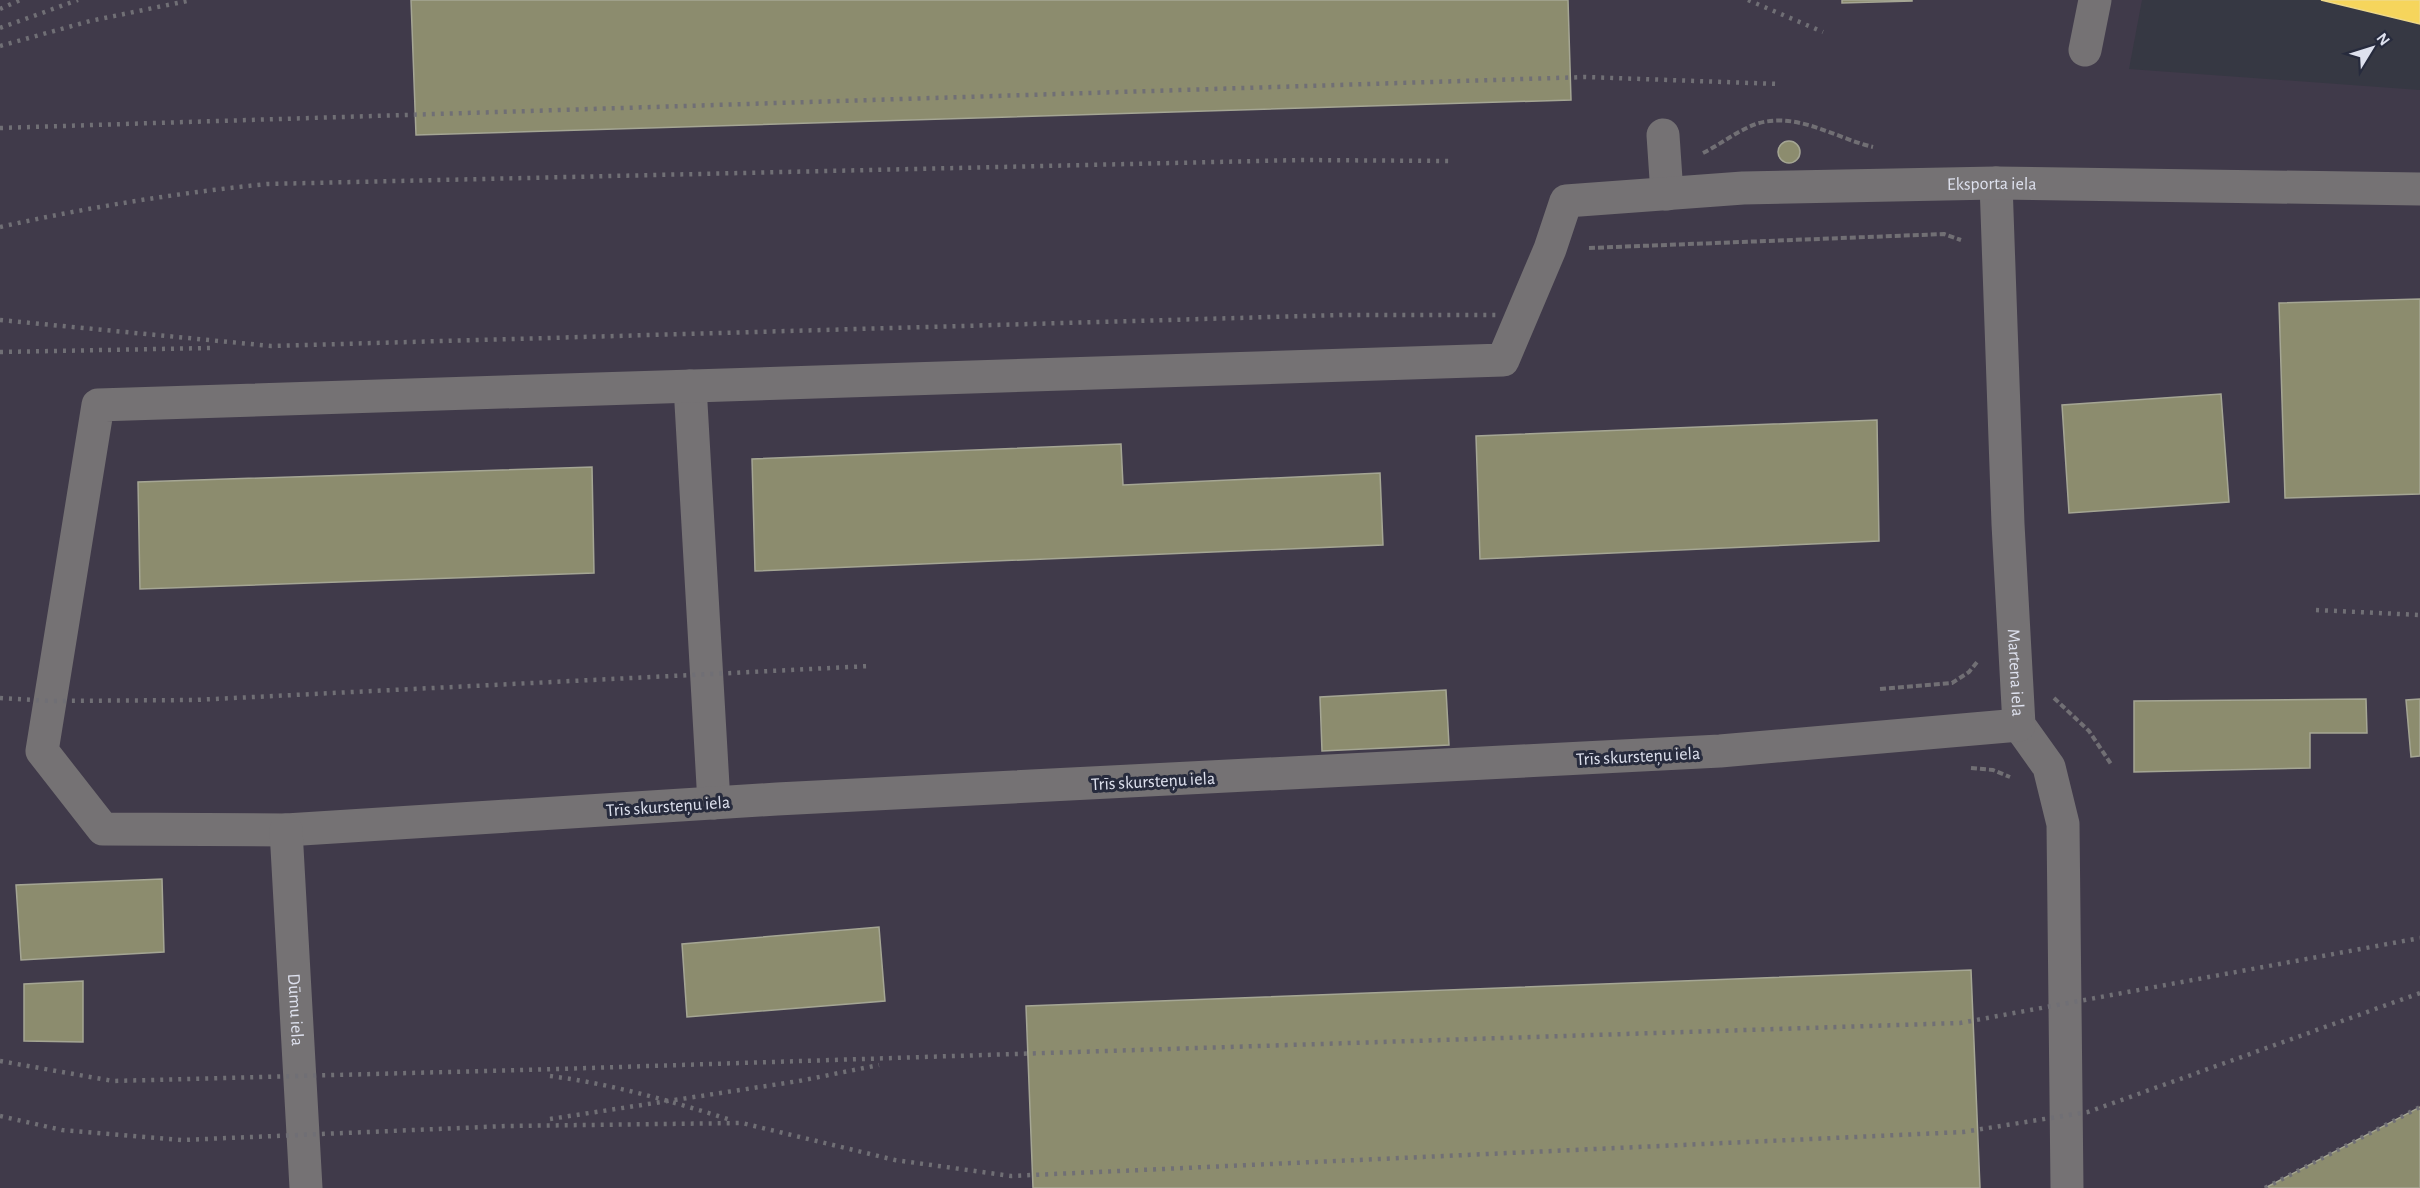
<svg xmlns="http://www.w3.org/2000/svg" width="2420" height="1188" viewBox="0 0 2420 1188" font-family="'Alegreya Sans',sans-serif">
	<rect width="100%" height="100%" fill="#363843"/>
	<path fill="#403a4a" d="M 0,0 L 2142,0 L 2129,69 L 2420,90 L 2420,1188 L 0,1188 Z"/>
	<path fill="#f6d55c" stroke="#efd988" stroke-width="1.5" d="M 2321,0 L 2420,0 L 2420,24 Z"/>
	<path fill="#8c8c6e" stroke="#a5a694" stroke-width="1.5" d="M 411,0 L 1568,0 L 1571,100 L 416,135 Z
		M 1842,0 L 1912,0 L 1912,1 L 1842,3 Z
		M1778 152a11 11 0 1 1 22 0a11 11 0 1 1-22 0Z
		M 2420,299 L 2420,494 L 2285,498 L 2279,303 Z
		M 2221,394 L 2229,502 L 2069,513 L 2062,405 Z
		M 1877,420 L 1879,541 L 1480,559 L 1476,436 Z
		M 1121,444 L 1123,485 L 1380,473 L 1383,545 L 755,571 L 752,459 Z
		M 592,467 L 594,573 L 140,589 L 138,482 Z
		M 1446,690 L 1449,745 L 1322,751 L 1320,697 Z
		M 2366,699 L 2367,733 L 2310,733 L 2310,768 L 2134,772 L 2134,701 Z
		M 2420,699 L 2420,756 L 2411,757 L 2406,700 Z
		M 162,879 L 164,952 L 21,960 L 16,885 Z
		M 879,927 L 885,1001 L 687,1017 L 682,944 Z
		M 1971,970 L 1980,1188 L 1033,1188 L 1026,1006 Z
		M 83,981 L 83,1042 L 24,1041 L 24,984 Z
		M 2420,1107 L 2420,1188 L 2265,1188 Z"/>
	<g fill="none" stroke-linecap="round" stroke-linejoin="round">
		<path stroke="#716f74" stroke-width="4" stroke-dasharray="6 3" stroke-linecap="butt" d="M 1703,153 C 1721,144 1737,131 1756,124 C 1797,111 1835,138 1873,147
			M 1589,248 L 1944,234 L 1961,240
			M 1880,689 L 1952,683 L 1969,672 L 1978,661
			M 2054,698 L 2089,731 L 2111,764
			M 1971,768 L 1993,770 L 2010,777"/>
		<g stroke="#757274" stroke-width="33">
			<path d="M 2085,50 L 2095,0"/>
			<path d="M 1663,135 L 1667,194"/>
			<path id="s1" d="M 1996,183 L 2008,524 L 2019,725 L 2049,767 L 2063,824 L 2067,1188"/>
			<path d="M 690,386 L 714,803"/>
			<path id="s2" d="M 2019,725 L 1720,751 L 777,799 L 286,830 L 103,829 L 42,751 L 98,405 L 1503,360 L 1550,249 L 1566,201 L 1743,188 L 1996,183 L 2420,189"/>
			<path id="s3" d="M 286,830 L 306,1188"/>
		</g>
		<path stroke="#706f75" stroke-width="4.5" stroke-dasharray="3 6" stroke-linecap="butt" d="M 1748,0 L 1823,32
			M 0,9 L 20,0
			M 0,28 L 78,0
			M 0,46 L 90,21 L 192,0
			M 0,128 L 1586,77 L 1779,84
			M 0,227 C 89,207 177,193 267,184 L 1301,160 L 1450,161
			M 0,320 L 271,346 L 1340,315 L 1496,315
			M 0,352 L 211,348
			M 2316,610 L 2420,615
			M 0,698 L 50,701 L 194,700 L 870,666
			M 0,1061 L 113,1081 L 558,1069 L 1960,1023 L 2420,938
			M 550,1076 C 612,1084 671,1101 731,1120
			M 0,1116 L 62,1130 L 182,1140 L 507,1126 L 742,1123 L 895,1160 L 1011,1176 L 1963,1132 L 2088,1112 L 2420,993
			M 550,1119 L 799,1081 L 879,1065
			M 2265,1188 L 2420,1107"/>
	</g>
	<g text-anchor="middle" stroke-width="6" stroke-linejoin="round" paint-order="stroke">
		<g font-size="18" fill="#dee1ee" stroke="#272b3d">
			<text dy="6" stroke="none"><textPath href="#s2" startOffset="4372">Eksporta iela</textPath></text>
			<text dy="6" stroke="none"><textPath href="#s1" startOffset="490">Martena iela</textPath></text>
			<text transform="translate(1638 756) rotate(-3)" y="6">Trīs skursteņu iela</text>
			<text transform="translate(1153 781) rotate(-3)" y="6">Trīs skursteņu iela</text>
			<text transform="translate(668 806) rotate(-4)" y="6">Trīs skursteņu iela</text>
			<text dy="6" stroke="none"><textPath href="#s3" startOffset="180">Dūmu iela</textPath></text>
		</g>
	</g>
	<g transform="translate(2372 48) rotate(52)" stroke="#272b3d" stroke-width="4.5" paint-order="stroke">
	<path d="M0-4.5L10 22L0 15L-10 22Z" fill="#dee1ee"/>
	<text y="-9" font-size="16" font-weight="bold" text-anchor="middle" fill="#dee1ee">N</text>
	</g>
</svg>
